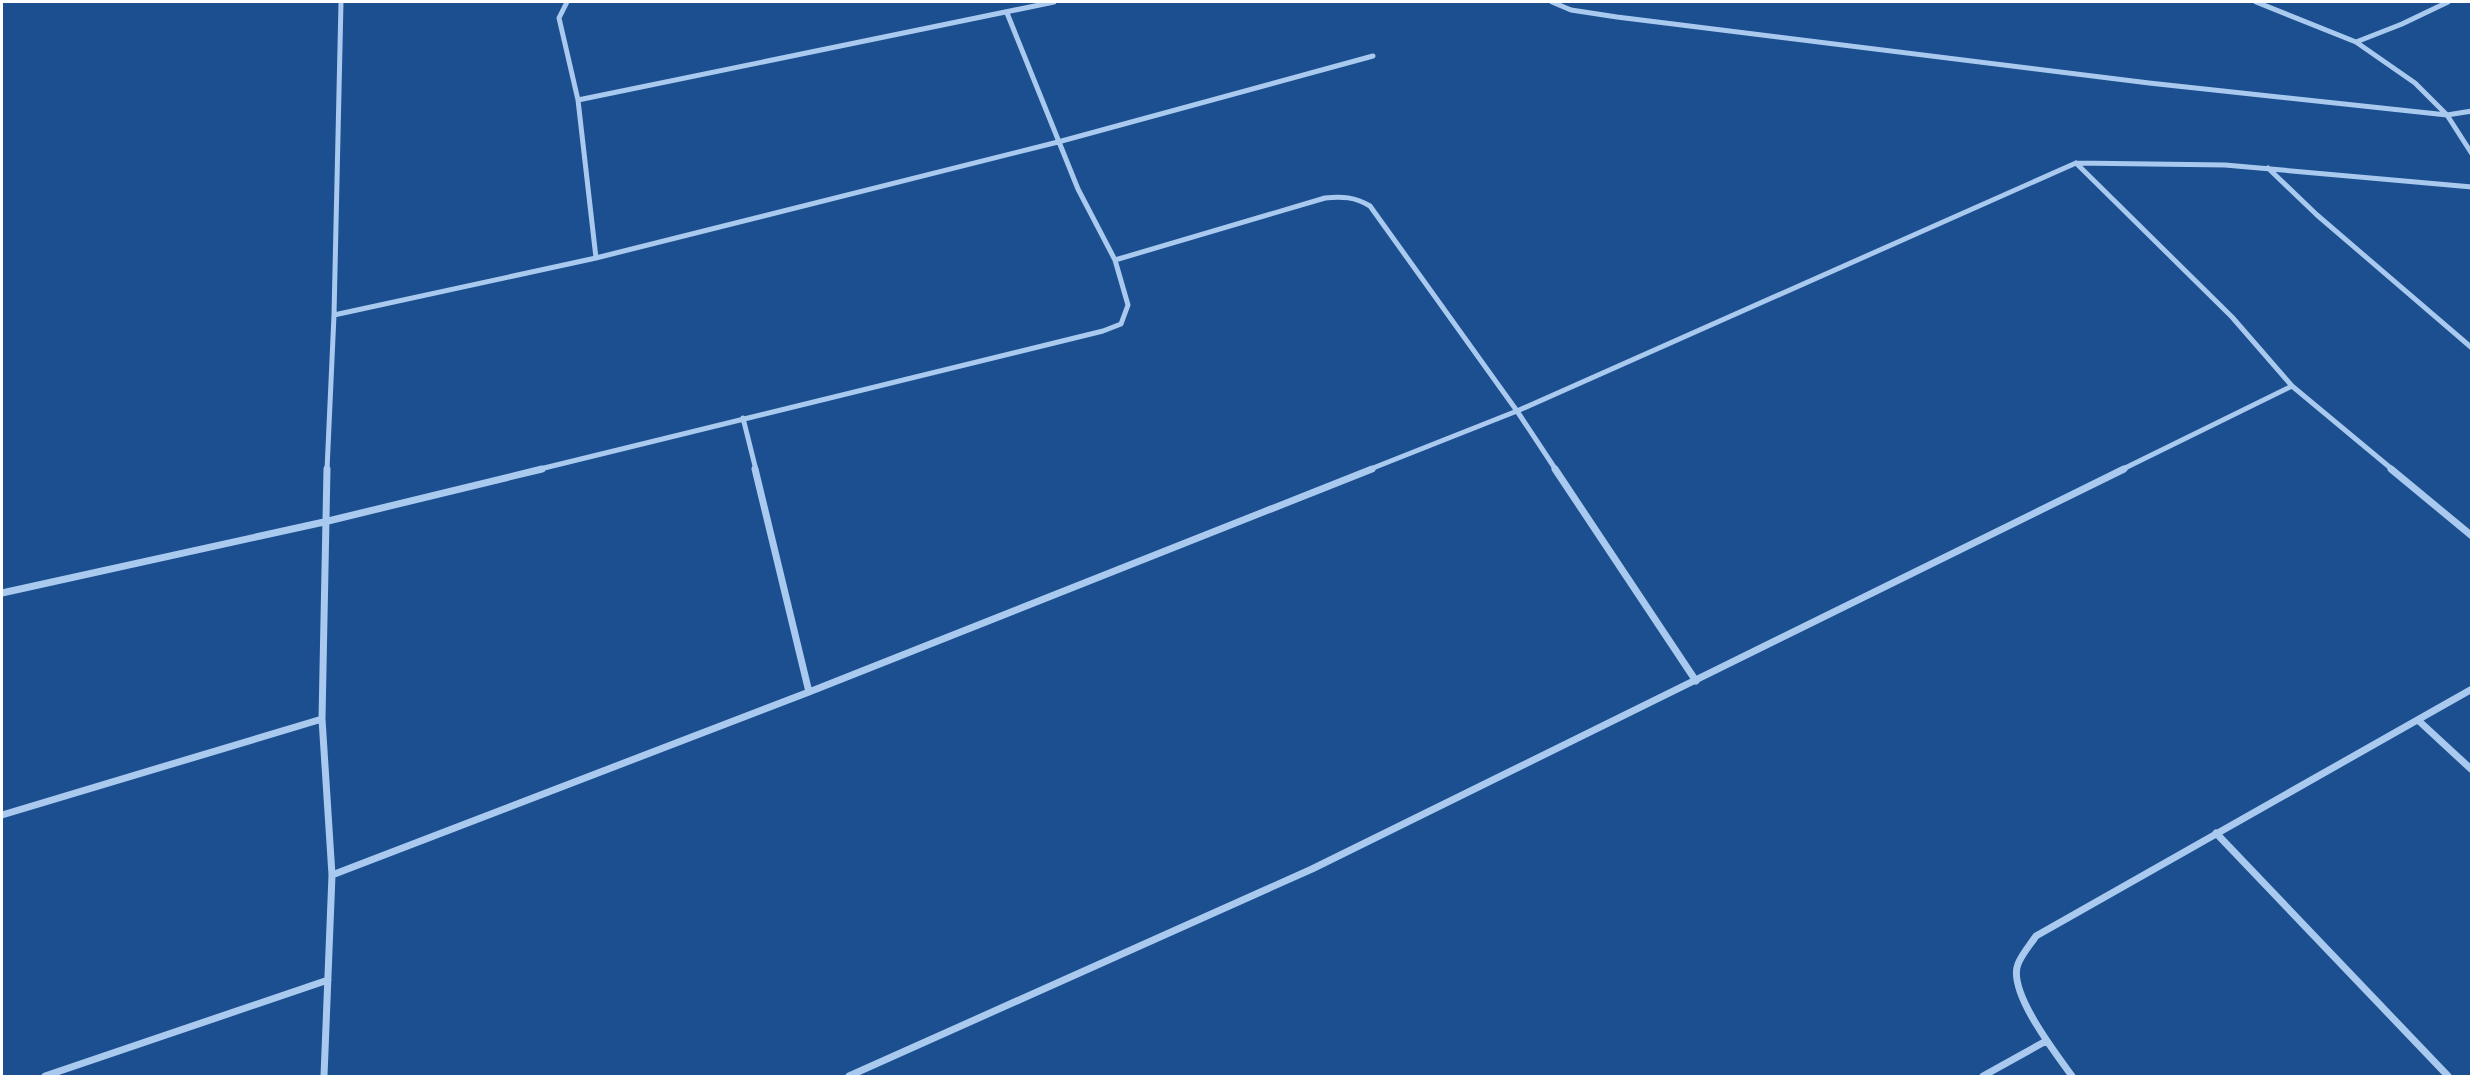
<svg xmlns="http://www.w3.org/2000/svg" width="2473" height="1078" viewBox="0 0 2473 1078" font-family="'Fira Sans',sans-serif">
	<rect width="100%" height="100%" fill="#1b4f8f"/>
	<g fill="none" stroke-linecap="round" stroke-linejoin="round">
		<path stroke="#a9c9ee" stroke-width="5" d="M 567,2 L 559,18 L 578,100 L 596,258
			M 1552,2 L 1571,10 L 1617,17 L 2149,83 L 2447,115 L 2472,111
			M 2256,2 L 2356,42 L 2415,83 L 2447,115 L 2472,154
			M 2356,42 L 2402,24 L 2448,2
			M 578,100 L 1054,2
			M 2076,163 L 2232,317 L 2292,386 L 2393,470
			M 2268,168 L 2317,215 L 2472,348
			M 1115,260 L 1325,198 C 1342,196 1355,197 1370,206 L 1517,411 L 1556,470
			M 334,315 L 596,258 L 1058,142 L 1373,56
			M 743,418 L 756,470
			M 327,470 L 334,315 L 341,2
			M 536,470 L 1103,331 L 1121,324 L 1128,305 L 1115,260 L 1078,189 L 1007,13
			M 1368,470 L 1517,411 L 2076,163 L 2225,165 L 2472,187
			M 2121,470 L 2292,386"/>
		<path stroke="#a9c9ee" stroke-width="7" d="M 755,469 L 809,692
			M 1555,469 L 1696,681
			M 2391,469 L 2472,536
			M 2,593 L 324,522 L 542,469
			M 2419,721 L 2472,770
			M 2,815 L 322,719
			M 2216,833 L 2448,1076
			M 332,875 L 809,692 L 1372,469
			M 45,1076 L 328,980
			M 324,1076 L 332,875 L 322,719 L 327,469
			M 849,1076 L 1312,869 L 2124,469
			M 1983,1076 L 2046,1041
			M 2072,1076 C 2056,1054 2007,991 2018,964 C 2022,954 2030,945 2036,936 L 2472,689"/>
	</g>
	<rect width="2473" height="1078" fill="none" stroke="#ffffff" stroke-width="6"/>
</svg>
